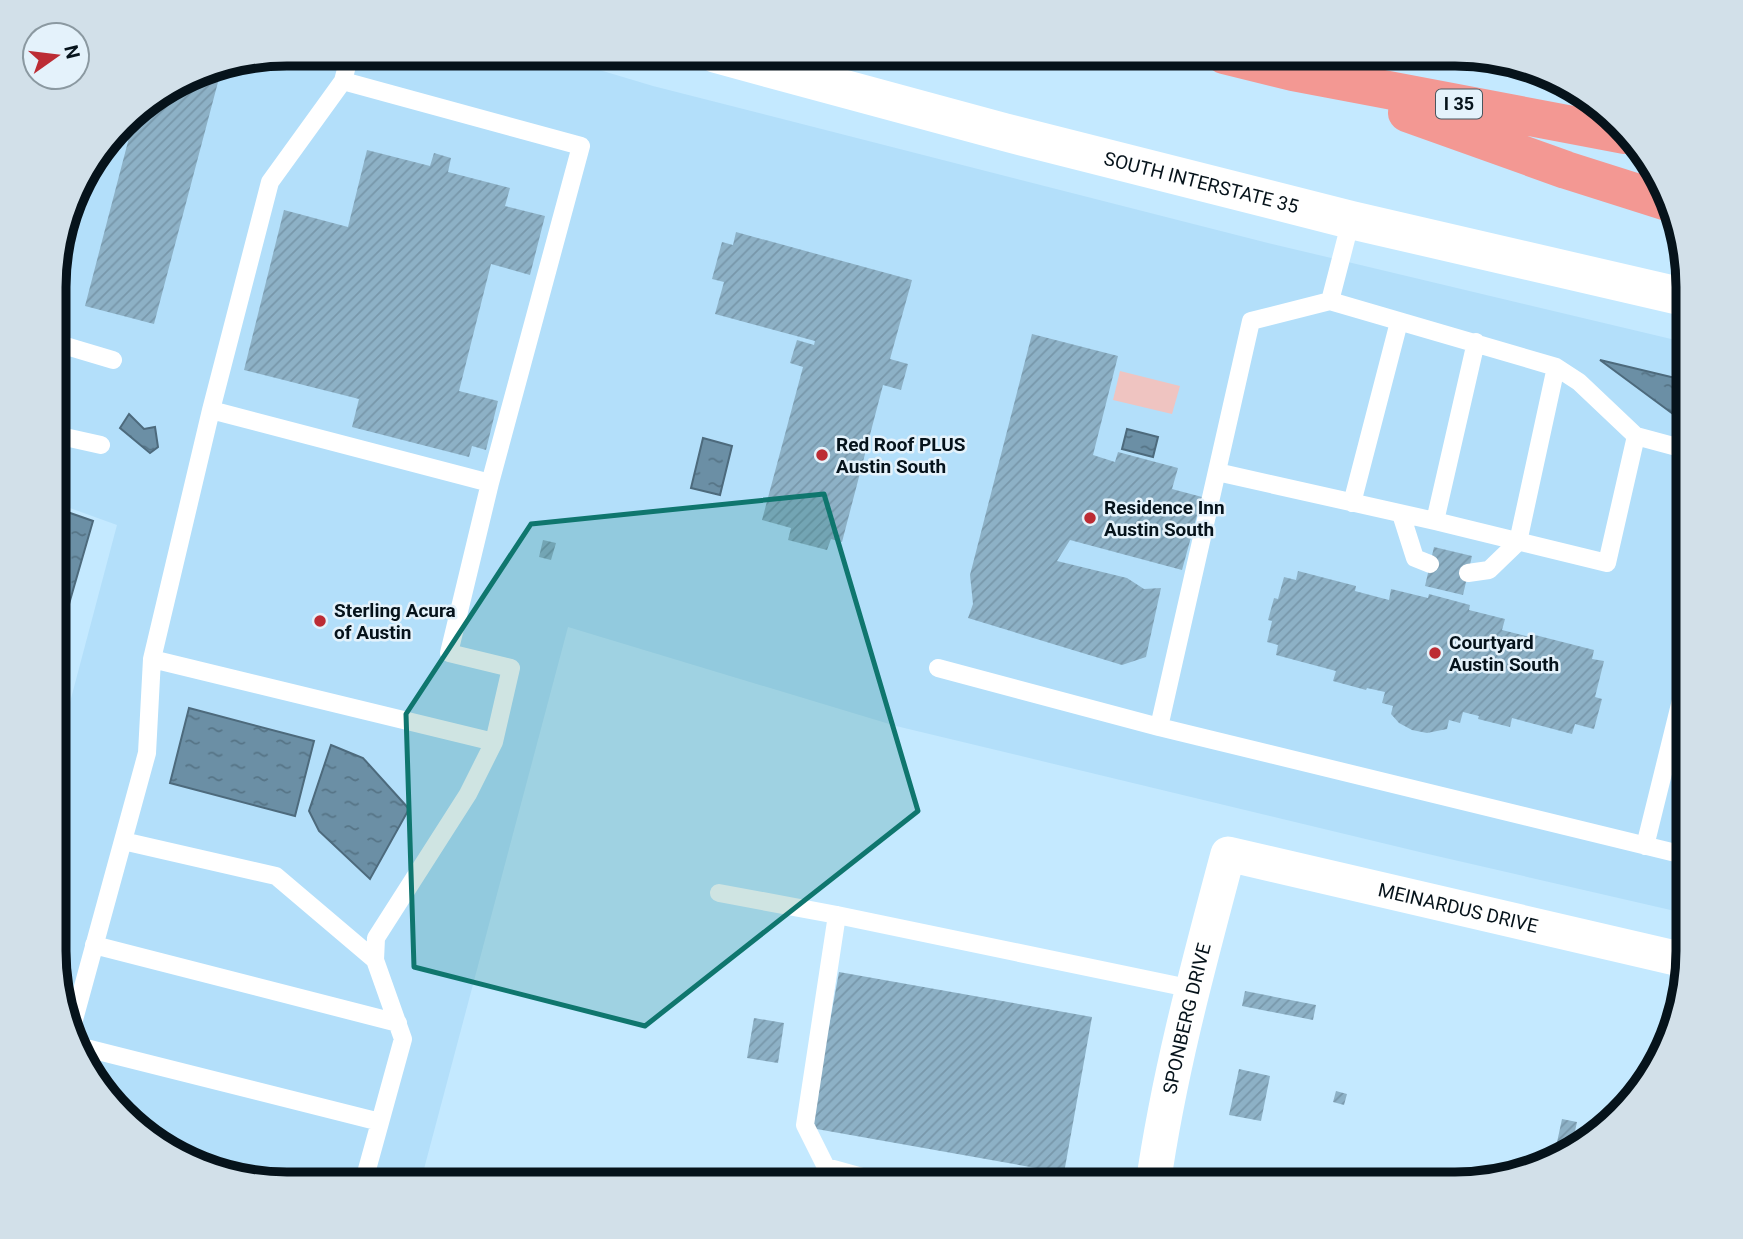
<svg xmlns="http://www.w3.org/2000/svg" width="1743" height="1239" viewBox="0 0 1743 1239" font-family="Roboto,sans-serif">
	<defs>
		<pattern id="water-ripples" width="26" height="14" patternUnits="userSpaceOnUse" patternTransform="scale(1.75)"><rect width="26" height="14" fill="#6b8fa5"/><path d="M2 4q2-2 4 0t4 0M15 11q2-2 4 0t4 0" fill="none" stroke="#567486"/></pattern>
		<pattern id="building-hatch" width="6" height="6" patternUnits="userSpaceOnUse" patternTransform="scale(1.75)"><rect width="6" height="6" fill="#8db1c6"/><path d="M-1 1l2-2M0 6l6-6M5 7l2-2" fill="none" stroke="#7897aa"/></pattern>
	</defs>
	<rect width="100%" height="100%" fill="#c4e9ff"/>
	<path fill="#b3dffa" d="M 288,54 L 546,54 L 653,86 L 1264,242 L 1688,343 L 1688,914 L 1428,854 L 896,726 L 568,627 L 420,1184 L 273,1184 L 212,1172 L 145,1136 L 85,1068 L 56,981 L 56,755 L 117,525 L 56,503 L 56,258 L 79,184 L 133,112 L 199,72 Z"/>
	<path fill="#efc4c1" d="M 1120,371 L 1180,386 L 1172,414 L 1113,400 Z"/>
	<path fill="url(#water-ripples)" stroke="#4d6a7c" stroke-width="2" d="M 1600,360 L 1688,381 L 1688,425 Z
		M 129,414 L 144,429 L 155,427 L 158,447 L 150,453 L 120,428 Z
		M 1127,429 L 1158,437 L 1153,457 L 1122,449 Z
		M 703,438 L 732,446 L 720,495 L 691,488 Z
		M 56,508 L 93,521 L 56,649 Z
		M 189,708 L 314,741 L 295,816 L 170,783 Z
		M 331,745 L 363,758 L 409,809 L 370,879 L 319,831 L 309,811 Z"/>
	<path fill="url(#building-hatch)" d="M 222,67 L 154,324 L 85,306 L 136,111 L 199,72 Z
		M 367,150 L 430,166 L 434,153 L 451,158 L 448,172 L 510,188 L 505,206 L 545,216 L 530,275 L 491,264 L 459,391 L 498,401 L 486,450 L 472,446 L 469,457 L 352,427 L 359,399 L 244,370 L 284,210 L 348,227 Z
		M 736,232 L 912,280 L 890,359 L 908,364 L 901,390 L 883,385 L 842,542 L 831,539 L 827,550 L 788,540 L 791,528 L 762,520 L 803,367 L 790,363 L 797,340 L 814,345 L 815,341 L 715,314 L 724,282 L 712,279 L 722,242 L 733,245 Z
		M 1032,334 L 1118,356 L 1093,455 L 1115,462 L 1118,452 L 1178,468 L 1172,489 L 1202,497 L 1182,570 L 1070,540 L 1057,561 L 1127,578 L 1144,589 L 1161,588 L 1146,657 L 1122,665 L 968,618 L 973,604 L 970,575 Z
		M 543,540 L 556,543 L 551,560 L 539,557 Z
		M 1434,547 L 1472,556 L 1463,595 L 1425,586 Z
		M 1298,571 L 1356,586 L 1355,591 L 1389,600 L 1391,589 L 1428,598 L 1429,594 L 1470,605 L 1469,610 L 1505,619 L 1502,630 L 1534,638 L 1535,635 L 1594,650 L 1592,659 L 1604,661 L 1595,697 L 1602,699 L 1594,729 L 1575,724 L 1572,734 L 1512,718 L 1510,727 L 1478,719 L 1479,716 L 1463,712 L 1460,723 L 1449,720 L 1447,729 L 1427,733 L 1412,730 L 1399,723 L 1391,714 L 1393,706 L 1382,703 L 1385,692 L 1367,688 L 1366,690 L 1333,681 L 1336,671 L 1276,655 L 1278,645 L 1267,642 L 1272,621 L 1268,620 L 1274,598 L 1278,599 L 1284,577 L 1296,580 Z
		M 839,972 L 1092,1017 L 1064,1173 L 811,1128 L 825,1031 L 828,1032 Z
		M 1245,991 L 1316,1005 L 1313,1020 L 1242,1006 Z
		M 754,1018 L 784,1023 L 778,1063 L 747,1058 Z
		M 1239,1069 L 1270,1076 L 1261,1121 L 1229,1115 Z
		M 1336,1091 L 1347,1094 L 1344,1105 L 1333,1102 Z
		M 1562,1119 L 1577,1122 L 1571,1150 L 1556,1147 Z
		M 1204,1176 L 1236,1184 L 1236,1185 L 1202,1185 Z"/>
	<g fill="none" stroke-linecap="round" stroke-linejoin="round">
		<path stroke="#fff" stroke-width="18" d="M 343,81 L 581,146 L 490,483 L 449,653 L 511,668 L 494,742 L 152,659 L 211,410 L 270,182 L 343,81 L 350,54
			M 1351,220 L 1330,301 L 1251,321 L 1159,727 L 1688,856
			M 1330,301 L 1556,367 L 1579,382 L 1636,436 L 1688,450
			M 56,343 L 113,360
			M 211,410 L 490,483
			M 56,435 L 101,445
			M 1217,472 L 1435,521 L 1607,563 L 1636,436
			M 1352,503 L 1399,322
			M 1401,514 L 1415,558 L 1430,564
			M 1435,521 L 1476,342
			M 1468,573 L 1489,570 L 1518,542 L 1556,367
			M 938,668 L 1159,727
			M 123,841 L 276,876 L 375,960
			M 1645,846 L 1688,672
			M 719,893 L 837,915 L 1193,989
			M 837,915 L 805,1125 L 826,1167 L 891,1185
			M 94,945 L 398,1023
			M 72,1027 L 147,753 L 152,659
			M 78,1046 L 380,1122
			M 363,1184 L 403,1039 L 375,960 L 376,938 L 468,794 L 494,742"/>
		<path stroke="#fff" stroke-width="35" id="s1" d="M 1153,1185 C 1169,1072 1199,963 1228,854 L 1688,961"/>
		<path stroke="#fff" stroke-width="38" id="s2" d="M 716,54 L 1004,132 L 1351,220 L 1688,298"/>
		<path stroke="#f39893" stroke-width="38" d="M 1224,55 L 1293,72 L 1625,135
			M 1407,113 L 1566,170 L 1670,203"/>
	</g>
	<path fill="#0f766e" fill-opacity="0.2" stroke="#0f766e" stroke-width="5" stroke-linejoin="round" d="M 824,494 L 918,811 L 645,1026 L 414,967 L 406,714 L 531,524 Z"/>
	<g fill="#bc2c34" stroke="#e4f2fb" stroke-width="2.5">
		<circle cx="822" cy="455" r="7"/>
		<circle cx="1090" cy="518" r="7"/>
		<circle cx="320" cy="621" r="7"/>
		<circle cx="1435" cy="653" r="7"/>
	</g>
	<g text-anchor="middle" stroke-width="5" stroke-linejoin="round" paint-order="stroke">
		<rect fill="#e4f2fb" stroke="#49565e" stroke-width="2" x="1436" y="89.5" width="46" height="29" rx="5"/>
		<g font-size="18" font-weight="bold" fill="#06131b">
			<text x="1459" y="110">I 35</text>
		</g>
		<g font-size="19" fill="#06131b" stroke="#e4f2fb">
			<text dy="7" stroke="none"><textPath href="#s2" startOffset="502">SOUTH INTERSTATE 35</textPath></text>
			<text dy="7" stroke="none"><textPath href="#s1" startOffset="576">MEINARDUS DRIVE</textPath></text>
			<text dy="7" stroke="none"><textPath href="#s1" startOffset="170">SPONBERG DRIVE</textPath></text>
		</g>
		<g font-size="19" font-weight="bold" fill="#06131b" stroke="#e4f2fb" text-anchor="start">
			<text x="836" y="451">Red Roof PLUS<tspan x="836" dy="22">Austin South</tspan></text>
			<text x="1104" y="514">Residence Inn<tspan x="1104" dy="22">Austin South</tspan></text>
			<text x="334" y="617">Sterling Acura<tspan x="334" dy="22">of Austin</tspan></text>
			<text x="1449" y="649">Courtyard<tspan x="1449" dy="22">Austin South</tspan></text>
		</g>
	</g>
	<path d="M0 0H1743V1239H0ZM287 66H1455A221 221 0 0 1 1676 287V951A221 221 0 0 1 1455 1172H287A221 221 0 0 1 66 951V287A221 221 0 0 1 287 66Z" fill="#d2e0e9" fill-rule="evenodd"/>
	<path fill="none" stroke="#06131b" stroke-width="9" d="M287 66H1455A221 221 0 0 1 1676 287V951A221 221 0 0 1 1455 1172H287A221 221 0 0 1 66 951V287A221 221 0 0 1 287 66Z"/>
	<g transform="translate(56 56) rotate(76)"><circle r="33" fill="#e4f2fb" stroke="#8b99a1" stroke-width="2"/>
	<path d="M0-5L12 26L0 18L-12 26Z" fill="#bc2c34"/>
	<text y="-10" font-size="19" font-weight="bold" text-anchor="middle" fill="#06131b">N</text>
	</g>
</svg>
